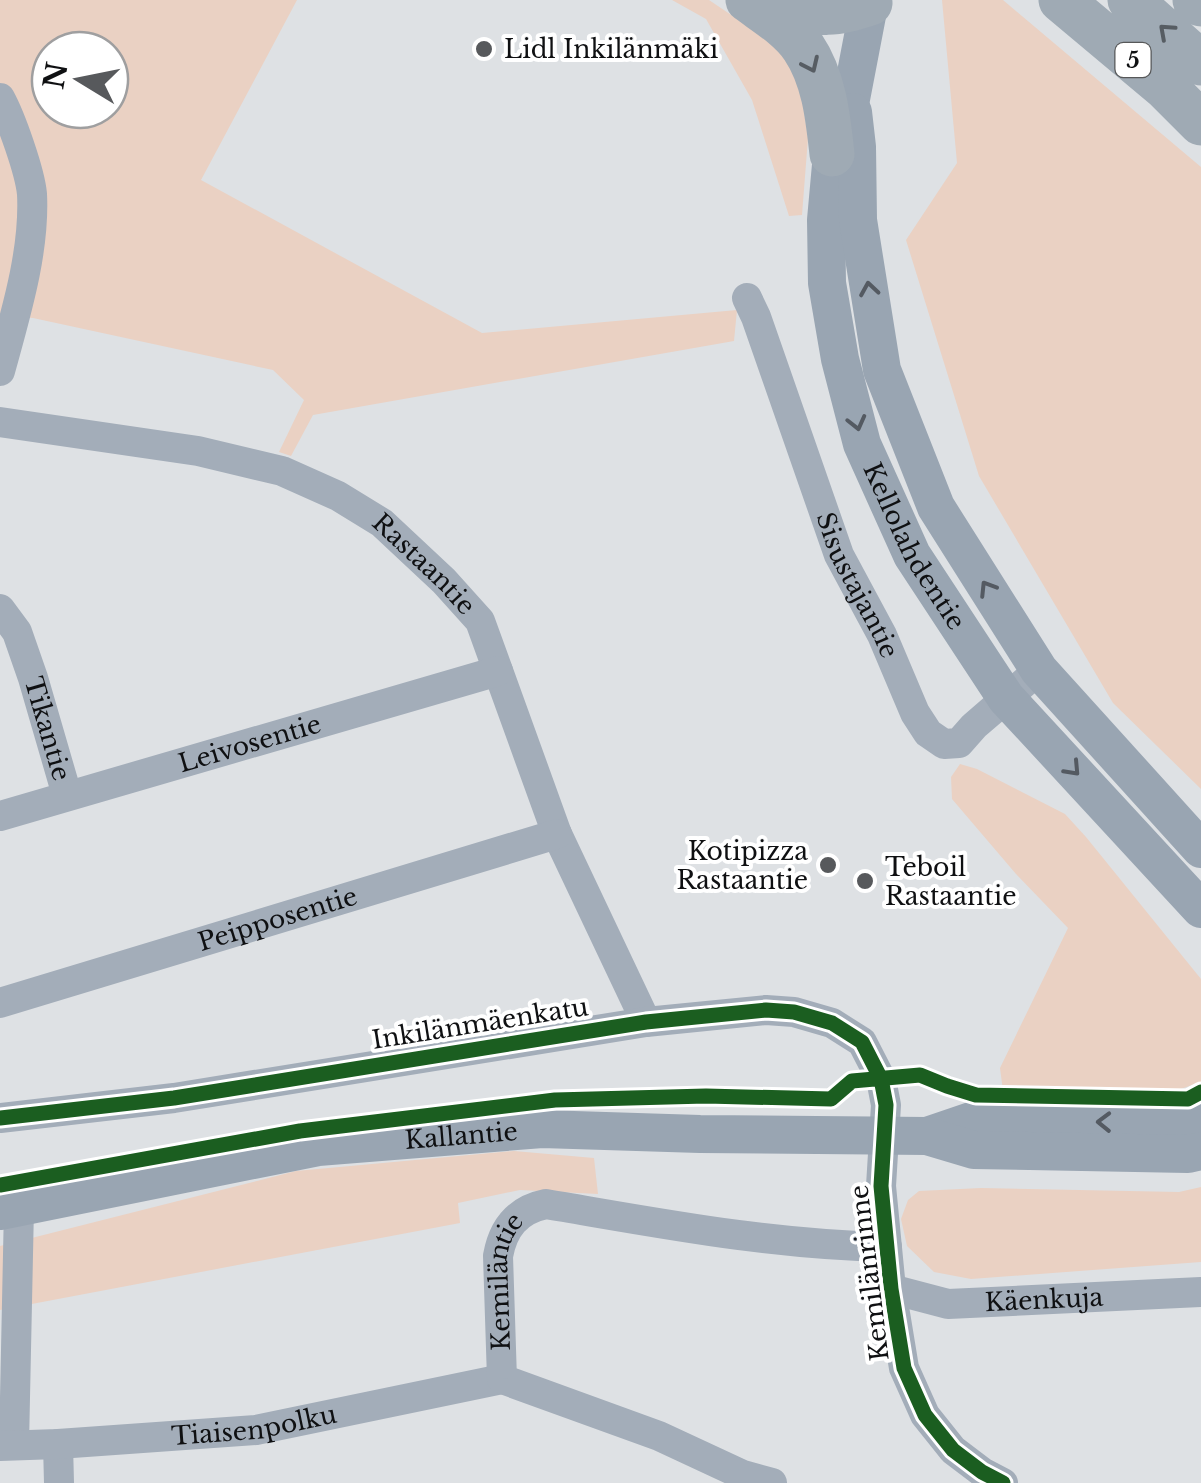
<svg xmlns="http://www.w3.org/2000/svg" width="1201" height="1483" viewBox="0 0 1201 1483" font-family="'Libre Baskerville',serif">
	<rect width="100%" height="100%" fill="#dee1e4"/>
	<path fill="#ead1c3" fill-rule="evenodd" d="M 0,0 L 297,0 L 201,180 L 482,333 L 737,310 L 734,341 L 313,415 L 291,456 L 279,452 L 304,400 L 273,370 L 33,318 L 0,316 ZM 50,50 L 110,50 L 110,110 L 50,110 Z
		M 672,0 L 709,0 L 770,41 L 786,57 L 800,85 L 808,138 L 802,215 L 789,216 L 752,100 L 706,19 Z
		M 942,0 L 1003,0 L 1201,167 L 1201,789 L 1113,703 L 979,476 L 906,240 L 957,163 Z
		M 960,764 L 977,769 L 1065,814 L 1086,837 L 1201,979 L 1201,1082 L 1169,1093 L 1003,1091 L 1000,1068 L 1068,928 L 1016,874 L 952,799 L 951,777 Z
		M 514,1151 L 594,1158 L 598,1194 L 520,1190 L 458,1203 L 460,1223 L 0,1310 L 0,1246 L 296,1171 Z
		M 1201,1187 L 1201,1262 L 971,1279 L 934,1272 L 907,1246 L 901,1219 L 908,1200 L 919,1191 L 981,1188 L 1179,1192 Z"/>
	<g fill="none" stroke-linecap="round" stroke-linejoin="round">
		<g stroke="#a3adb9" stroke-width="30">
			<path d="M 0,98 C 11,118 30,172 32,194 C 35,252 15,316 0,371"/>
			<path id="s1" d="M 747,298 L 756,317 L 839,555 L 882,635 L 915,713 L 928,733 L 944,744 L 959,743 L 974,726 L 1039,670"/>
			<path id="s2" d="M 0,422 L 198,451 L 282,471 L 338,496 L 382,523 L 444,581 L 480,621 L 557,834 L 646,1022"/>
			<path id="s3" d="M 0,609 L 17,632 L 33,678 L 67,795"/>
			<path id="s4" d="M 0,816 L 498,671"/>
			<path id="s5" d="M 0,1003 L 557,834"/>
			<path d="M 0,1118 L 174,1098 L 646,1022 L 766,1010 L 794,1012 L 832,1023 L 862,1042 L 881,1079 L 886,1105 L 881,1186 L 891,1289 L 904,1368 L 925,1415 L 953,1450 L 982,1472 L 1003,1483"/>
			<path id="s6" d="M 891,1289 L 948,1304 L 1201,1292"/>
			<path d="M 58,1444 L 59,1483"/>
			<path d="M 14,1445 L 19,1207"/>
			<path id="s7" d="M 0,1446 L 58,1444 L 256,1430 L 502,1379"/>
			<path id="s8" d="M 772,1483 L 743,1475 L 659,1436 L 502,1379 L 498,1256 C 503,1228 517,1210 546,1204 C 659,1223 772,1245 887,1247"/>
		</g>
		<g stroke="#99a5b2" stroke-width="38">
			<path id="s9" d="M 870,0 L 851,99 L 832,154 L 826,220 L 827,283 L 840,359 L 862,444 L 912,555 L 1006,698 L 1201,909"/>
			<path d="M 853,112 L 857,147 L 858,220 L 882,370 L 936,507 L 1039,670 L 1201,849"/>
			<path d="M 927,1136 L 974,1120 L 1171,1123 L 1201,1116"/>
			<path id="s10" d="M 0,1211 L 318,1147 L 542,1129 L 700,1134 L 927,1136 L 974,1150 L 1188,1154 L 1201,1151"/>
		</g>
		<path stroke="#9faab4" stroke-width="45" d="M 748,0 C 767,14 789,27 803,47 C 824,78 828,117 832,154
			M 786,0 C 819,18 836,14 870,3
			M 1061,0 L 1166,88 L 1201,123
			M 1130,0 L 1201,63
			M 1195,0 L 1201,4"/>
		<defs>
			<path id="cycleway" d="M 0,1118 L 174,1098 L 646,1022 L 766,1010 L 794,1012 L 832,1023 L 862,1042 L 881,1079 L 886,1105 L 881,1186 L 891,1289 L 904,1368 L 925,1415 L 953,1450 L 982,1472 L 1003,1483
				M 0,1185 L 300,1131 L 555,1100 L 706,1096 L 831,1099 L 852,1081 L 920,1075 L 947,1086 L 976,1095 L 1188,1099 L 1201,1092"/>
		</defs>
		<use href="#cycleway" stroke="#fff" stroke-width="21"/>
		<use href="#cycleway" stroke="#1b5e20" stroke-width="15"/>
	</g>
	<defs><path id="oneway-chevron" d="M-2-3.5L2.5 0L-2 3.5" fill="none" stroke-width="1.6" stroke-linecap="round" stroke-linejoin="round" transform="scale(2.5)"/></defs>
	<g stroke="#575d63">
		<use href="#oneway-chevron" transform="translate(1166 31) rotate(-138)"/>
		<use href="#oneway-chevron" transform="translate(811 65) rotate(65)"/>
	</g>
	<g stroke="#545a62">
		<use href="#oneway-chevron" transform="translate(869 289) rotate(-99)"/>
		<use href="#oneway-chevron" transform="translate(857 423) rotate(76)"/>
		<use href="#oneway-chevron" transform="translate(987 588) rotate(-122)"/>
		<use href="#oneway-chevron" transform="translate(1073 769) rotate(47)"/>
		<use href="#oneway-chevron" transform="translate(1104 1122) rotate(-179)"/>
	</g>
	<g fill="#57595c" stroke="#fff" stroke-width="4">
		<circle cx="484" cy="49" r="10"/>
		<circle cx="828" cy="865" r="10"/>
		<circle cx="865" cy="881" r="10"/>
	</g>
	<g text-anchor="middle" stroke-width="8" stroke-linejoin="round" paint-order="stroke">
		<rect fill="#fff" stroke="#575859" stroke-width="2.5" x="1115.5" y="43" width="35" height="34" rx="8"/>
		<g font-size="22" font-weight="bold" fill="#0f1012">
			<text x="1133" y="68">5</text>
		</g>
		<g font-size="25" fill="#0f1012" stroke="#fff" text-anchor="start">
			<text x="504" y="58">Lidl Inkilänmäki</text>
			<text x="808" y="860" text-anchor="end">Kotipizza<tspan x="808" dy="29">Rastaantie</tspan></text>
			<text x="885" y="876">Teboil<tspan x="885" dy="29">Rastaantie</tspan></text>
		</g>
		<g font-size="25" fill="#0f1012" stroke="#fff">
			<text dy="9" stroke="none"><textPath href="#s9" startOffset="568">Kellolahdentie</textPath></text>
			<text dy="9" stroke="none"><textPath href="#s2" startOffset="458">Rastaantie</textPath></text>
			<text dy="9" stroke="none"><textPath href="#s1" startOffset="308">Sisustajantie</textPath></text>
			<text dy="9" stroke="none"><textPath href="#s3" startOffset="130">Tikantie</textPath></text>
			<text dy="9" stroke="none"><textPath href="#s4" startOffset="260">Leivosentie</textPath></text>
			<text dy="9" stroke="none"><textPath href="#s5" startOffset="290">Peipposentie</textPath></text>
			<text transform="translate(480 1023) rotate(-9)" y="9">Inkilänmäenkatu</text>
			<text dy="9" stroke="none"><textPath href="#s10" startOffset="468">Kallantie</textPath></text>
			<text transform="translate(869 1273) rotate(-97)" y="9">Kemilänrinne</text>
			<text dy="9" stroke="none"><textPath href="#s8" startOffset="388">Kemiläntie</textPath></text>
			<text dy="9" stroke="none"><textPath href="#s6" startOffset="155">Käenkuja</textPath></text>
			<text dy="9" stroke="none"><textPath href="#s7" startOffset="255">Tiaisenpolku</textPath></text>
		</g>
	</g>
	<g transform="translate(80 80) rotate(280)"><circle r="48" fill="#ffffff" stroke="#9f9fa0" stroke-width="2.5"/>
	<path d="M0-8L18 38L0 25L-18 38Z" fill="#57595c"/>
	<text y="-15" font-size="28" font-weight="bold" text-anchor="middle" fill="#0f1012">N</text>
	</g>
</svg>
